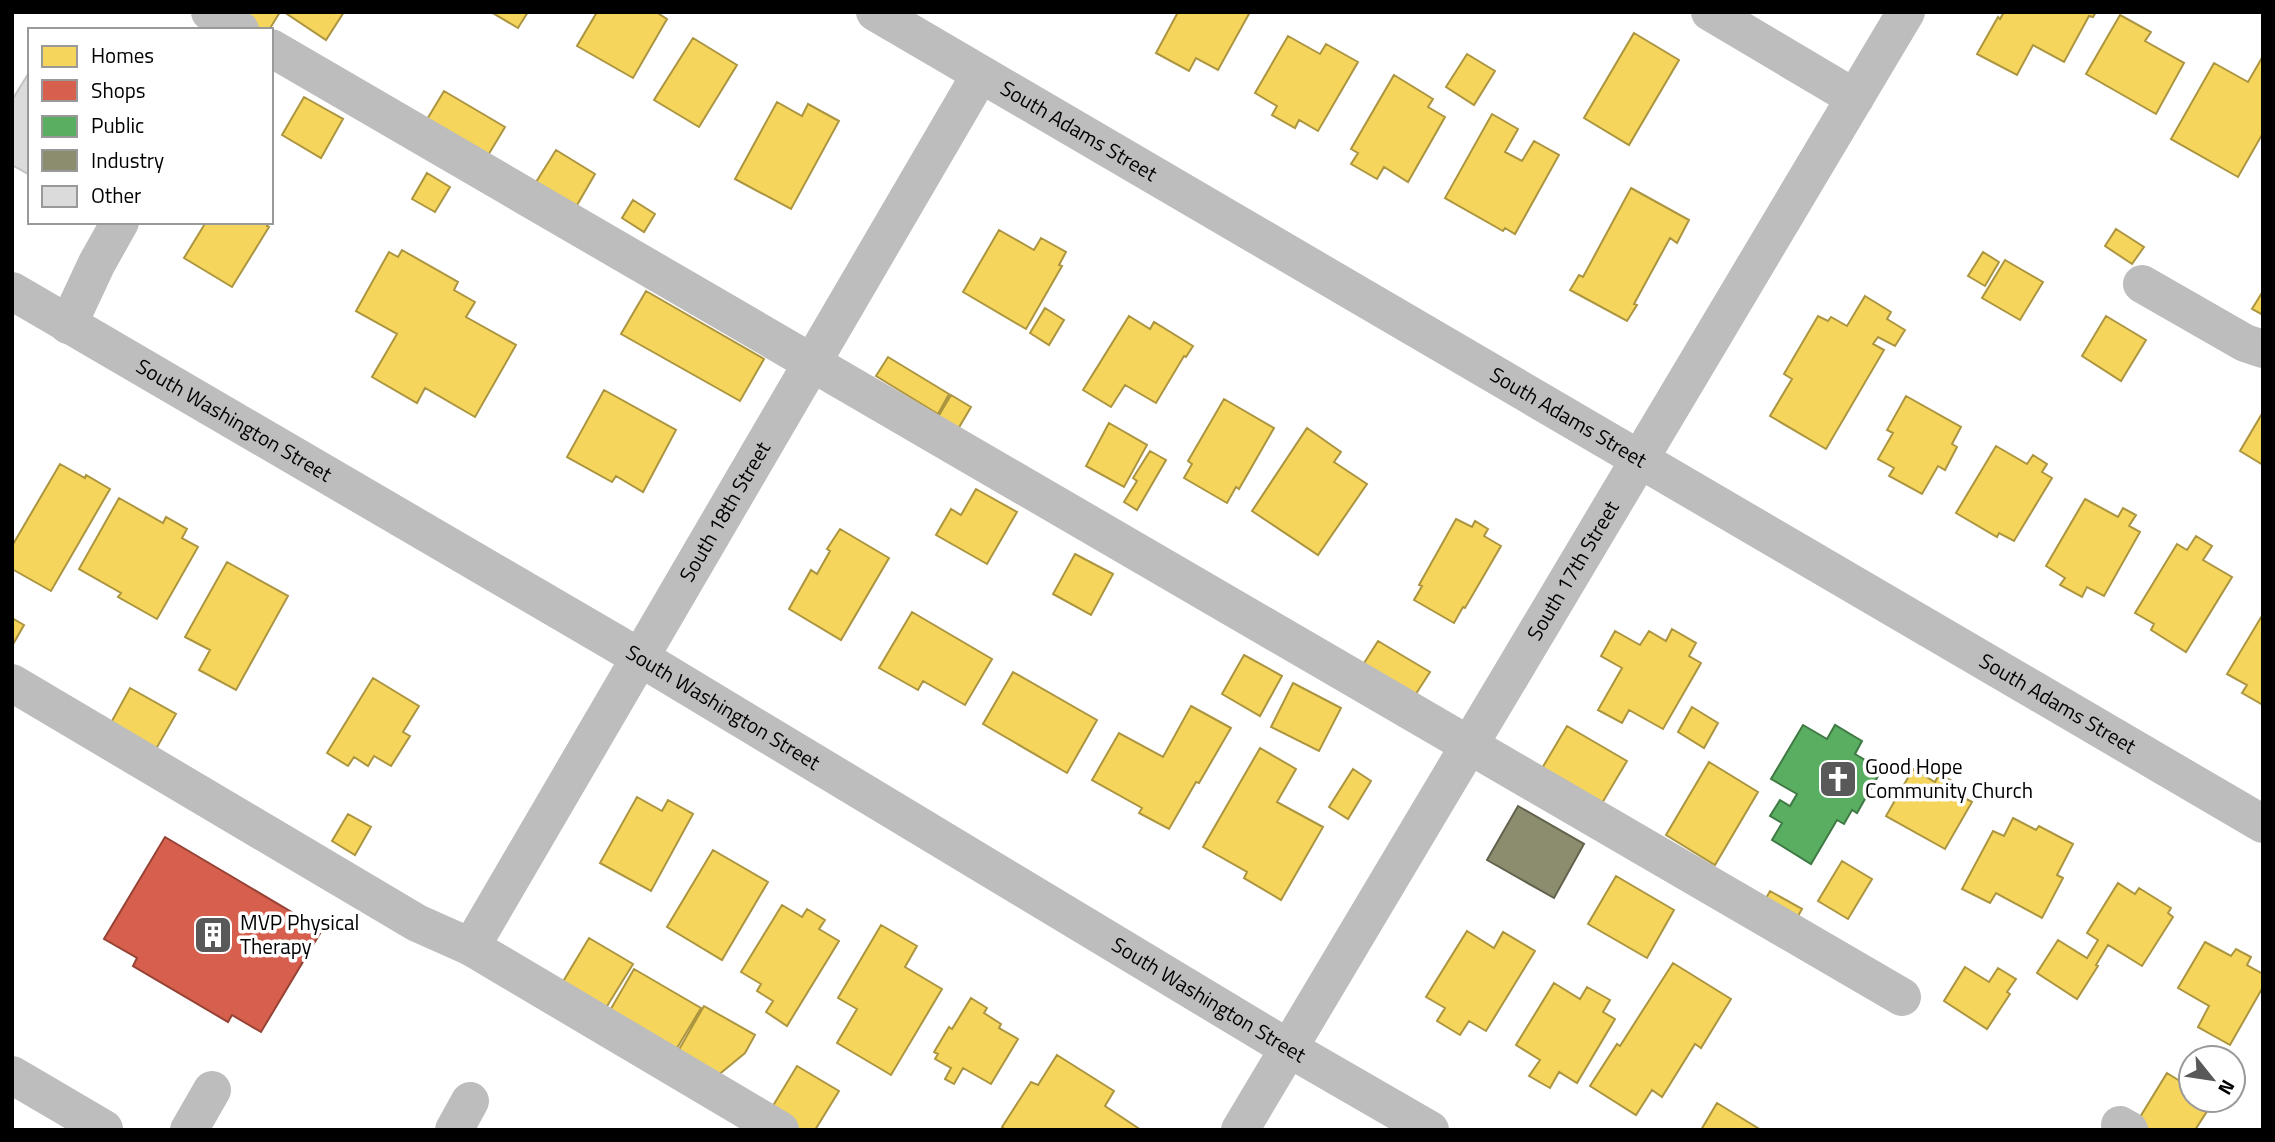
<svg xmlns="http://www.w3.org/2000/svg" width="2275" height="1142" viewBox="0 0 2275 1142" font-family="'Titillium Web',sans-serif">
	<rect width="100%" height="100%" fill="#fff"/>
	<path fill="#f6d55c" stroke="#ac9540" stroke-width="2" d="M 232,12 L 280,12 L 269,30 L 260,30 Z
		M 284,12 L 344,12 L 326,40 Z
		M 491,12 L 528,12 L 518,28 Z
		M 597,12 L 656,12 L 667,19 L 633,78 L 577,46 Z
		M 1178,12 L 1250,12 L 1218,70 L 1196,58 L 1189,71 L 1156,53 Z
		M 2004,12 L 2096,12 L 2093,17 L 2089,16 L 2064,62 L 2033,45 L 2017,75 L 1977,54 L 1998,17 L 2000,19 Z
		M 2120,15 L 2151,32 L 2145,41 L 2184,63 L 2156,114 L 2086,74 Z
		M 1634,33 L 1679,60 L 1629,145 L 1584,118 Z
		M 1288,36 L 1320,54 L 1326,44 L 1358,62 L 1318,131 L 1299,120 L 1295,128 L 1272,115 L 1277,106 L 1255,93 Z
		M 693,38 L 737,65 L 699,127 L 654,100 Z
		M 1467,54 L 1495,71 L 1474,105 L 1446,87 Z
		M 2263,56 L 2263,133 L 2238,177 L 2171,139 L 2214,63 L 2248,82 Z
		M 1394,75 L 1433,99 L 1428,107 L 1445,117 L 1408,182 L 1384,167 L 1377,179 L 1351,164 L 1358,153 L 1351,149 Z
		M 444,91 L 505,127 L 484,162 L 423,126 Z
		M 304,97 L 343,119 L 321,158 L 282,135 Z
		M 777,102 L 802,116 L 808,104 L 839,121 L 791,209 L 735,179 Z
		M 1492,114 L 1518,129 L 1505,152 L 1522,161 L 1534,141 L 1559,155 L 1515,234 L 1505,228 L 1503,231 L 1445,198 Z
		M 556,150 L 595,174 L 573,212 L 533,187 Z
		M 427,173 L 450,187 L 435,212 L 412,199 Z
		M 1631,188 L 1689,220 L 1677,243 L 1670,238 L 1634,304 L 1637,305 L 1627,321 L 1570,290 L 1579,275 L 1583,277 Z
		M 633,200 L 655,214 L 644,232 L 622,218 Z
		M 206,222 L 269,222 L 267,226 L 269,227 L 232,287 L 184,258 Z
		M 2116,229 L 2144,247 L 2132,264 L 2105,246 Z
		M 999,230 L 1034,250 L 1041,238 L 1066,252 L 1059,265 L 1062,266 L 1026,329 L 963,292 Z
		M 402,250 L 458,282 L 454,290 L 475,302 L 466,317 L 516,345 L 475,417 L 425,388 L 417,403 L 372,377 L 397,334 L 356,311 L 389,252 L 398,257 Z
		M 1983,252 L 1999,262 L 1985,286 L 1968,276 Z
		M 2005,260 L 2043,282 L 2020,320 L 1982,298 Z
		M 646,291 L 764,359 L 740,401 L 621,334 Z
		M 2263,291 L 2263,315 L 2252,309 Z
		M 1865,296 L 1891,312 L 1887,319 L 1905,330 L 1895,346 L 1878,337 L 1873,344 L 1884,350 L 1826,449 L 1770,416 L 1792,379 L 1784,374 L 1818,316 L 1828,321 L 1831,317 L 1847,326 Z
		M 1045,308 L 1064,320 L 1049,345 L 1030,333 Z
		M 1129,316 L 1150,329 L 1154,322 L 1193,346 L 1186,357 L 1184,356 L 1156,403 L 1125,385 L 1111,407 L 1083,390 Z
		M 2106,316 L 2146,340 L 2121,381 L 2082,356 Z
		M 888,357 L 949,394 L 938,414 L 876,376 Z
		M 604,390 L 676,430 L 643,492 L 616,476 L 612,482 L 567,457 Z
		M 951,395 L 971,407 L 958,429 L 938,417 Z
		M 1906,396 L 1961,427 L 1952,444 L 1957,447 L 1945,470 L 1938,466 L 1922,494 L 1889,476 L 1894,468 L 1878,459 L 1893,433 L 1887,430 Z
		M 1224,399 L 1274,428 L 1239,489 L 1236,487 L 1227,503 L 1184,478 L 1192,464 L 1188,461 Z
		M 2263,412 L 2263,465 L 2240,451 Z
		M 1109,423 L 1147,445 L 1124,487 L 1086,466 Z
		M 1307,428 L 1341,452 L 1334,462 L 1367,484 L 1318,555 L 1252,511 Z
		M 1996,446 L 2027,464 L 2033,455 L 2047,464 L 2042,472 L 2052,478 L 2014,541 L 1999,533 L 1997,537 L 1956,513 Z
		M 1150,451 L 1166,460 L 1137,510 L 1124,502 L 1137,481 L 1133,478 Z
		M 60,464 L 85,478 L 86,475 L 110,489 L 51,591 L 12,569 L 12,546 Z
		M 976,489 L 1017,512 L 987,564 L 936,535 L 951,509 L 961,515 Z
		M 119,498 L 163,523 L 166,517 L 187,529 L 182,538 L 198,547 L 157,619 L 118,597 L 121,593 L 79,569 Z
		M 2085,499 L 2118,517 L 2123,508 L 2136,515 L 2129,526 L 2140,532 L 2104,596 L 2087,587 L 2082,597 L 2060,585 L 2065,578 L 2046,566 Z
		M 1456,519 L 1472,527 L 1475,521 L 1488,529 L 1484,536 L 1501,546 L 1465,608 L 1463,607 L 1454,623 L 1414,600 L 1422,586 L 1419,585 Z
		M 840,529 L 889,558 L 841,640 L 789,609 L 811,570 L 817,574 L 830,551 L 827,549 Z
		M 2196,536 L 2212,546 L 2203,560 L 2232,577 L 2186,652 L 2151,630 L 2154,624 L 2135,613 L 2177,544 L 2187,550 Z
		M 1075,554 L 1113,574 L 1091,615 L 1053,594 Z
		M 227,562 L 288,596 L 236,690 L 199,670 L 210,650 L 185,637 Z
		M 912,612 L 992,659 L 965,705 L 923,681 L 918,690 L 879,668 Z
		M 2263,614 L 2263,705 L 2242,693 L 2247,685 L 2227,674 Z
		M 12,618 L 24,625 L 12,646 Z
		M 1672,629 L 1696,643 L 1689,656 L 1701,663 L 1663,729 L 1629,710 L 1622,723 L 1598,710 L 1622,668 L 1601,656 L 1615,631 L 1640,645 L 1649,631 L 1666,641 Z
		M 1378,641 L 1430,672 L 1412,700 L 1361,668 Z
		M 1244,655 L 1282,676 L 1260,716 L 1222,694 Z
		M 1013,672 L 1097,720 L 1067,773 L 983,724 Z
		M 373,678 L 419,706 L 403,732 L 410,736 L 391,766 L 374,756 L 368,766 L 354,757 L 348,766 L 327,753 Z
		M 1293,683 L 1341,708 L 1319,751 L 1271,727 Z
		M 130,688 L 176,714 L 152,756 L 107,730 Z
		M 1191,706 L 1231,728 L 1199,783 L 1196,782 L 1169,829 L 1139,813 L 1142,808 L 1092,780 L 1119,733 L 1163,757 Z
		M 1692,707 L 1718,723 L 1704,748 L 1678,732 Z
		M 1567,726 L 1627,761 L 1598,810 L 1538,775 Z
		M 1260,748 L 1296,769 L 1277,802 L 1323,827 L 1281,900 L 1244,878 L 1247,872 L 1203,847 Z
		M 1709,762 L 1758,792 L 1715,865 L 1666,835 Z
		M 1353,769 L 1371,781 L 1348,819 L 1329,807 Z
		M 1913,769 L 1935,782 L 1939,774 L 1952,781 L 1948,789 L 1972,802 L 1945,849 L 1886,816 Z
		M 637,797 L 662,811 L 668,800 L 693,814 L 651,891 L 600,863 Z
		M 348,814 L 371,827 L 355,855 L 332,841 Z
		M 2013,818 L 2036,830 L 2039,826 L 2073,844 L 2057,875 L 2063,878 L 2042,918 L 1996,893 L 1990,903 L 1962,889 L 1993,831 L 2004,836 Z
		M 713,850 L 768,882 L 722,960 L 667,927 Z
		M 1842,861 L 1872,879 L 1848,919 L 1818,901 Z
		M 1616,876 L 1674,910 L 1647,958 L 1588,924 Z
		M 2118,883 L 2135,894 L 2139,888 L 2171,908 L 2168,913 L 2173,917 L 2142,966 L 2108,945 L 2096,965 L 2098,966 L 2077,999 L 2037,973 L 2058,940 L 2087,958 L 2098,940 L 2087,933 Z
		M 1770,891 L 1802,909 L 1792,927 L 1760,909 Z
		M 782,905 L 802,917 L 807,909 L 825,920 L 819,929 L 839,941 L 787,1026 L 766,1012 L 773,1001 L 757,991 L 761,984 L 741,972 Z
		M 881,925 L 917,946 L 905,967 L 942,989 L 891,1075 L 837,1043 L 857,1009 L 838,998 Z
		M 1467,931 L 1494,948 L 1503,932 L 1535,951 L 1486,1031 L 1469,1021 L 1460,1035 L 1437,1021 L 1445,1008 L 1426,997 Z
		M 589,938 L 633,964 L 601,1016 L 558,990 Z
		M 2205,942 L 2231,956 L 2236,949 L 2251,957 L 2247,965 L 2263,974 L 2263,987 L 2230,1045 L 2198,1027 L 2209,1006 L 2178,988 Z
		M 1673,963 L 1731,999 L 1701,1048 L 1695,1044 L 1662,1097 L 1652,1090 L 1636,1115 L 1590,1086 L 1617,1044 L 1620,1046 Z
		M 1965,967 L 1989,982 L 1998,968 L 2016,979 L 2007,992 L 2010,994 L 1987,1029 L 1944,1001 Z
		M 634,969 L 701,1008 L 671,1058 L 605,1019 Z
		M 1554,983 L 1580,999 L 1587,987 L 1610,1000 L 1603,1012 L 1615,1019 L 1577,1083 L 1559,1072 L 1550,1088 L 1529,1076 L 1540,1060 L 1516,1045 Z
		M 971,998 L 987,1008 L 984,1013 L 1001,1024 L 999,1028 L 1018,1039 L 991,1084 L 963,1068 L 954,1084 L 945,1079 L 951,1068 L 935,1059 L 938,1054 L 934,1052 L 949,1027 L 952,1029 Z
		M 704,1006 L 755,1035 L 745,1053 L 711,1081 L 673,1060 Z
		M 1057,1055 L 1114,1091 L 1105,1106 L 1141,1130 L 1006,1130 L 1002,1127 L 1031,1082 L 1038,1085 Z
		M 797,1066 L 839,1091 L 815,1130 L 793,1130 L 768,1114 Z
		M 2167,1073 L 2191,1088 L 2191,1100 L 2213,1102 L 2195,1130 L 2150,1130 L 2137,1122 Z
		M 1717,1103 L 1761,1130 L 1701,1130 Z"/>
	<path fill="#d6604d" stroke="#964336" stroke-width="2" d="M 165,837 L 322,930 L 261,1032 L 232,1015 L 228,1022 L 133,966 L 137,958 L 104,939 Z"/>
	<path fill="#5aae61" stroke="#3f7a44" stroke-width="2" d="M 1803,725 L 1827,739 L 1835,725 L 1862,741 L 1855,754 L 1877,767 L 1873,773 L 1878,776 L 1857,813 L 1852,810 L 1844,824 L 1837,820 L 1811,864 L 1772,840 L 1782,823 L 1770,816 L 1780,800 L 1790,806 L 1797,794 L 1771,779 Z"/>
	<path fill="#8c8c6e" stroke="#62624d" stroke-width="2" d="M 1518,806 L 1584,844 L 1554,898 L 1487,860 Z"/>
	<path fill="#dbdbdb" stroke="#c3c3c3" stroke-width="2" d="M 30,71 L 30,175 L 12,165 L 12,100 Z"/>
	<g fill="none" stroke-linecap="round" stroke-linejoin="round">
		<g stroke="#bdbdbd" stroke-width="38">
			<path d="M 210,12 L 240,30"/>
			<path id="s1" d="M 875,12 L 2263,824"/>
			<path d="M 1710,12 L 1855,98"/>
			<path d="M 271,48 L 1902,997"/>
			<path d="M 2142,284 L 2245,343 L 2263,349"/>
			<path id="s2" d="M 12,291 L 639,657 L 1288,1048 L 1430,1130"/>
			<path d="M 68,325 L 97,263 L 120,222"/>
			<path d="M 12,683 L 417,923 L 471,947 L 780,1130"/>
			<path id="s3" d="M 471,947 L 980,75"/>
			<path d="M 12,1075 L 104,1129"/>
			<path d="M 2120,1125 L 2129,1130"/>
			<path d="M 189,1130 L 212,1090"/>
			<path d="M 454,1130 L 470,1101"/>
			<path id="s4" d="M 1240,1130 L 1906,12"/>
		</g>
	</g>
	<defs>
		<symbol id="church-square" viewBox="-11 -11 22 22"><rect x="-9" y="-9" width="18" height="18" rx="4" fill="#595959" stroke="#fff"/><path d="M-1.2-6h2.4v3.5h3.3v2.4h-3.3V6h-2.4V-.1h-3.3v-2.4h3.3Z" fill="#fff"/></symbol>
		<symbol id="building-square" viewBox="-11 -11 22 22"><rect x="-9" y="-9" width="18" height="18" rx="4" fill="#595959" stroke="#fff"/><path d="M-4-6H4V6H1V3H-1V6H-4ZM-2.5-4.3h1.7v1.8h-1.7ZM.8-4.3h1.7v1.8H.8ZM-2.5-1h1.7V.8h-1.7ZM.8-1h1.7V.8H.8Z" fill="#fff"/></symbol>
	</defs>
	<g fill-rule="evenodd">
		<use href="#church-square" x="1816" y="757" width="44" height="44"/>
		<use href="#building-square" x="191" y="913" width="44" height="44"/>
	</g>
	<g text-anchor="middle" stroke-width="7" stroke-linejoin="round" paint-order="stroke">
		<g font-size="21" fill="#000" stroke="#fff">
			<text dy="7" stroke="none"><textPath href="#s1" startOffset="236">South Adams Street</textPath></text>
			<text dy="7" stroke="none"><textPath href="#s1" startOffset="803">South Adams Street</textPath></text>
			<text dy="7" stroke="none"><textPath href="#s2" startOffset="257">South Washington Street</textPath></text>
			<text dy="7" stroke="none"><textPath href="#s3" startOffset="504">South 18th Street</textPath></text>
			<text dy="7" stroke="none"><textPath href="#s4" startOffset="651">South 17th Street</textPath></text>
			<text dy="7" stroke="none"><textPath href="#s1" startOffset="1370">South Adams Street</textPath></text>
			<text dy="7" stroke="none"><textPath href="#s2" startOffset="824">South Washington Street</textPath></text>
			<text dy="7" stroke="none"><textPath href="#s2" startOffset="1391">South Washington Street</textPath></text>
		</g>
		<g font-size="21" fill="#000" stroke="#fff" text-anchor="start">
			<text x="1865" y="774">Good Hope<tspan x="1865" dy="24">Community Church</tspan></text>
			<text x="240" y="930">MVP Physical<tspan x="240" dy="24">Therapy</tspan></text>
		</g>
	</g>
	<rect width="2275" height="1142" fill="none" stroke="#000000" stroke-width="28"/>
	<rect x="28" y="28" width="245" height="196" fill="#ffffff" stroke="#999999" stroke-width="2"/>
	<rect x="42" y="46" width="35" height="21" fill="#f6d55c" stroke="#999999" stroke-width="2"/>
	<text x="91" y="63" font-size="21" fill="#000000">Homes</text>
	<rect x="42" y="80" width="35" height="21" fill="#d6604d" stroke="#999999" stroke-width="2"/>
	<text x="91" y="98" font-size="21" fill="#000000">Shops</text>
	<rect x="42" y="116" width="35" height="21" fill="#5aae61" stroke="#999999" stroke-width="2"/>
	<text x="91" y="133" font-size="21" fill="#000000">Public</text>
	<rect x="42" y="150" width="35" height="21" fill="#8c8c6e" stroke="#999999" stroke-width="2"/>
	<text x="91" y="168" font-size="21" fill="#000000">Industry</text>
	<rect x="42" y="186" width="35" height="21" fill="#dbdbdb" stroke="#999999" stroke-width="2"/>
	<text x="91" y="203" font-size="21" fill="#000000">Other</text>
	<g transform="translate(2212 1079) rotate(120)"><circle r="33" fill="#ffffff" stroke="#999999" stroke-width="2"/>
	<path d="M0-5L12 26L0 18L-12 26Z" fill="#595959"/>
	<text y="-10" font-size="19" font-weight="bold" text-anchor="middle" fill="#000000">N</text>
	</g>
</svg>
